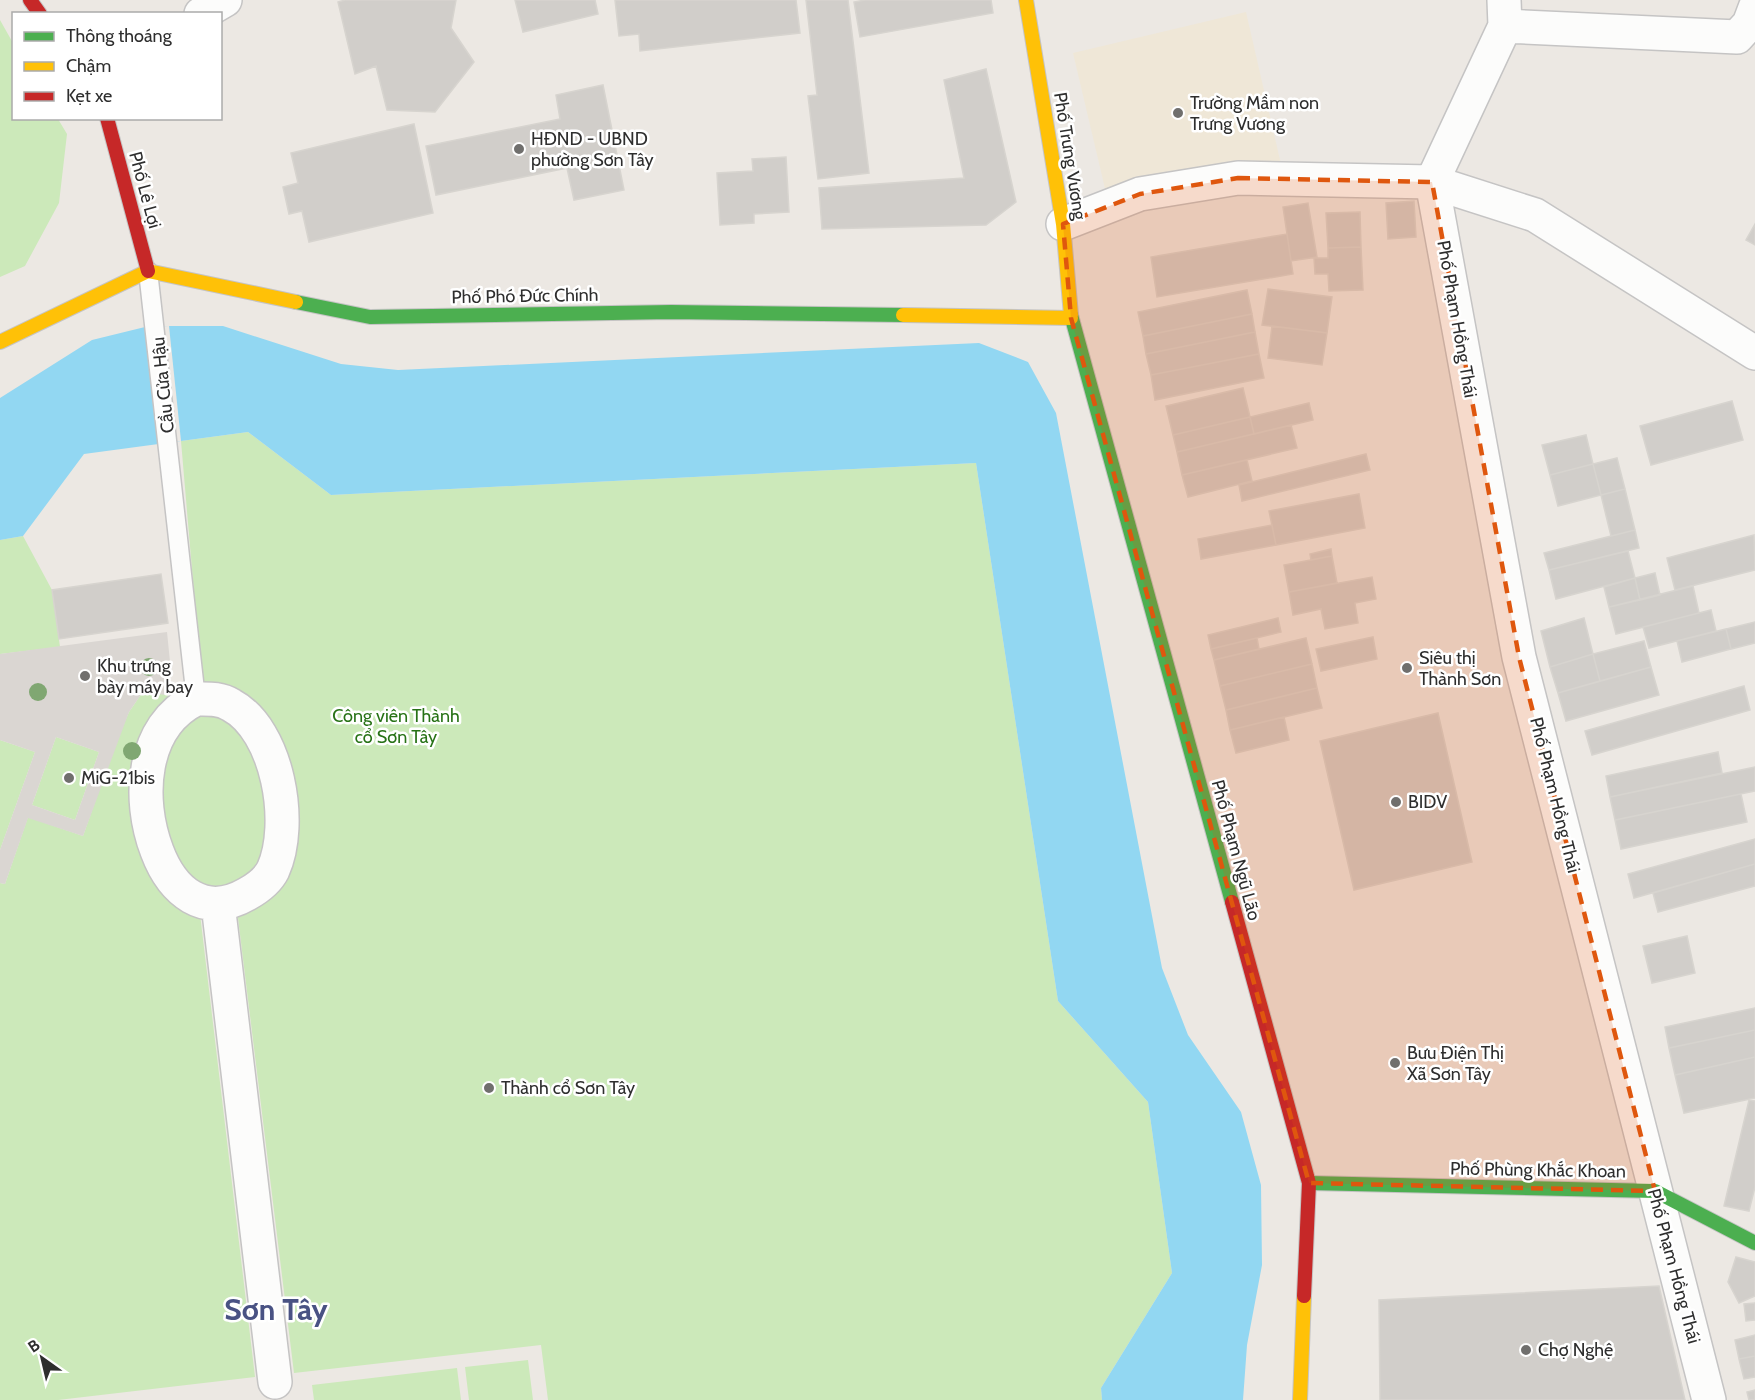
<svg xmlns="http://www.w3.org/2000/svg" width="1755" height="1400" viewBox="0 0 1755 1400" font-family="Cabin,sans-serif">
	<rect width="100%" height="100%" fill="#ece8e3"/>
	<path fill="#efe7d7" d="M 1246,12 L 1283,173 L 1111,214 L 1073,53 Z"/>
	<path fill="#cce9ba" d="M 0,20 L 13,43 L 14,118 L 58,119 L 67,134 L 59,203 L 25,266 L 0,277 Z
		M 248,432 L 331,495 L 976,463 L 1058,1001 L 1148,1102 L 1172,1273 L 1101,1388 L 1102,1400 L 548,1400 L 541,1345 L 294,1373 L 237,910 L 251,906 L 291,784 L 202,686 L 181,441 Z
		M 23,536 L 52,590 L 60,647 L 0,654 L 0,540 Z
		M 156,692 L 168,695 L 166,706 L 138,787 L 200,914 L 255,1377 L 58,1400 L 0,1400 L 0,883 L 5,884 L 28,817 L 83,836 L 116,742 L 129,712 L 142,693 Z
		M 206,714 C 215,714 229,716 235,723 C 242,732 261,765 263,776 C 266,786 265,797 265,808 C 267,841 269,875 229,886 C 156,907 130,737 206,714 Z
		M 56,737 L 99,752 L 75,820 L 32,805 Z
		M 0,740 L 35,752 L 0,850 Z
		M 528,1360 L 533,1400 L 469,1400 L 465,1367 Z
		M 457,1368 L 461,1400 L 314,1400 L 312,1385 Z"/>
	<path fill="#dad6d2" fill-rule="evenodd" d="M 167,632 L 171,672 L 168,695 L 142,693 L 129,712 L 83,836 L 28,818 L 5,884 L 0,883 L 0,850 L 35,752 L 0,740 L 0,654 ZM 56,737 L 99,752 L 75,820 L 32,805 Z"/>
	<path fill="#92d7f2" d="M 169,326 L 223,326 L 341,364 L 398,370 L 979,343 L 1028,362 L 1056,413 L 1162,968 L 1188,1035 L 1241,1112 L 1261,1185 L 1262,1265 L 1247,1345 L 1243,1400 L 1102,1400 L 1101,1388 L 1172,1273 L 1148,1102 L 1058,1001 L 976,463 L 331,495 L 248,432 L 84,454 L 23,536 L 0,540 L 0,398 L 92,340 L 145,327 Z"/>
	<path fill="#ece8e3" d="M 169,326 L 181,441 L 158,444 L 145,327 Z"/>
	<path fill="#d1ceca" stroke="#d7d4cf" stroke-width="1.5" d="M 345,0 L 456,0 L 451,28 L 474,62 L 435,112 L 387,110 L 376,66 L 355,74 L 338,2 Z
		M 515,0 L 595,0 L 598,14 L 523,32 Z
		M 615,0 L 796,0 L 800,33 L 640,51 L 639,34 L 619,36 Z
		M 806,0 L 848,0 L 869,173 L 818,179 L 808,96 L 817,95 Z
		M 865,0 L 991,0 L 993,13 L 860,37 L 854,2 Z
		M 986,69 L 1016,202 L 986,225 L 822,229 L 819,188 L 964,178 L 944,80 Z
		M 603,85 L 624,190 L 574,200 L 567,168 L 436,195 L 426,146 L 560,119 L 556,95 Z
		M 414,124 L 433,213 L 309,242 L 302,211 L 289,214 L 283,187 L 298,183 L 291,153 Z
		M 786,157 L 789,212 L 754,214 L 754,223 L 720,225 L 717,173 L 753,171 L 752,159 Z
		M 1414,201 L 1416,237 L 1388,239 L 1386,203 Z
		M 1308,203 L 1317,257 L 1291,261 L 1283,207 Z
		M 1360,212 L 1361,247 L 1328,248 L 1326,213 Z
		M 1755,224 L 1755,245 L 1746,240 Z
		M 1287,234 L 1293,274 L 1157,297 L 1151,257 Z
		M 1361,247 L 1363,290 L 1329,291 L 1328,274 L 1315,274 L 1314,258 L 1328,258 L 1328,248 Z
		M 1268,289 L 1332,297 L 1327,333 L 1262,325 Z
		M 1247,290 L 1252,314 L 1143,336 L 1138,312 Z
		M 1252,314 L 1255,332 L 1146,354 L 1143,336 Z
		M 1272,326 L 1327,333 L 1322,365 L 1268,358 Z
		M 1255,332 L 1259,354 L 1151,375 L 1146,354 Z
		M 1259,354 L 1264,378 L 1155,400 L 1151,375 Z
		M 1243,388 L 1250,417 L 1173,435 L 1166,406 Z
		M 1732,401 L 1743,440 L 1651,465 L 1640,426 Z
		M 1309,403 L 1313,420 L 1254,434 L 1250,417 Z
		M 1250,417 L 1254,434 L 1177,452 L 1173,435 Z
		M 1291,425 L 1297,448 L 1182,475 L 1177,452 Z
		M 1586,435 L 1593,464 L 1550,475 L 1542,445 Z
		M 1366,454 L 1370,470 L 1242,501 L 1239,485 Z
		M 1617,458 L 1625,489 L 1601,495 L 1593,464 Z
		M 1247,460 L 1252,481 L 1188,497 L 1182,475 Z
		M 1593,464 L 1601,495 L 1558,506 L 1550,475 Z
		M 1625,489 L 1635,530 L 1611,536 L 1601,495 Z
		M 1359,494 L 1365,528 L 1276,545 L 1269,511 Z
		M 1272,525 L 1276,545 L 1201,559 L 1198,539 Z
		M 1635,530 L 1639,548 L 1549,570 L 1544,553 Z
		M 1754,535 L 1755,570 L 1675,590 L 1667,558 Z
		M 1331,549 L 1332,556 L 1311,560 L 1310,554 Z
		M 1628,551 L 1635,578 L 1556,599 L 1549,570 Z
		M 1332,556 L 1337,583 L 1289,592 L 1284,565 Z
		M 1655,573 L 1660,595 L 1640,600 L 1635,578 Z
		M 161,574 L 168,623 L 59,639 L 52,590 Z
		M 1372,577 L 1376,599 L 1355,603 L 1358,623 L 1325,629 L 1321,609 L 1293,615 L 1289,592 Z
		M 1635,578 L 1640,600 L 1609,607 L 1604,587 Z
		M 1693,586 L 1699,613 L 1616,634 L 1609,607 Z
		M 1711,610 L 1716,631 L 1649,648 L 1643,627 Z
		M 1278,618 L 1281,632 L 1211,649 L 1208,635 Z
		M 1584,618 L 1593,654 L 1550,667 L 1541,631 Z
		M 1755,622 L 1755,643 L 1731,649 L 1726,629 Z
		M 1726,629 L 1731,649 L 1682,662 L 1677,641 Z
		M 1373,637 L 1377,659 L 1321,671 L 1316,649 Z
		M 1257,638 L 1259,649 L 1214,660 L 1211,649 Z
		M 1306,638 L 1312,664 L 1220,686 L 1214,660 Z
		M 1644,641 L 1651,667 L 1600,681 L 1593,654 Z
		M 1593,654 L 1600,681 L 1558,693 L 1550,667 Z
		M 1312,664 L 1317,688 L 1226,710 L 1220,686 Z
		M 1651,667 L 1659,695 L 1566,721 L 1558,693 Z
		M 1744,686 L 1750,710 L 1592,755 L 1585,731 Z
		M 1317,688 L 1322,708 L 1230,730 L 1226,710 Z
		M 1438,713 L 1472,862 L 1354,890 L 1320,741 Z
		M 1284,717 L 1289,740 L 1236,753 L 1230,730 Z
		M 1718,752 L 1722,773 L 1610,797 L 1606,776 Z
		M 1755,767 L 1755,791 L 1615,820 L 1610,797 Z
		M 1741,794 L 1747,822 L 1621,849 L 1615,820 Z
		M 1755,839 L 1755,864 L 1634,898 L 1628,874 Z
		M 1755,864 L 1755,886 L 1658,912 L 1653,893 Z
		M 1687,936 L 1695,973 L 1652,983 L 1643,946 Z
		M 1755,1008 L 1755,1030 L 1669,1048 L 1665,1027 Z
		M 1755,1030 L 1755,1057 L 1675,1075 L 1669,1048 Z
		M 1755,1057 L 1755,1098 L 1684,1113 L 1675,1075 Z
		M 1749,1100 L 1755,1101 L 1755,1187 L 1749,1211 L 1724,1206 Z
		M 1736,1257 L 1755,1262 L 1755,1296 L 1739,1303 L 1728,1282 Z
		M 1659,1286 L 1685,1400 L 1380,1400 L 1379,1300 Z
		M 1755,1303 L 1755,1320 L 1746,1321 L 1744,1304 Z
		M 1755,1335 L 1755,1356 L 1739,1359 L 1735,1340 Z
		M 1755,1356 L 1755,1377 L 1744,1379 L 1739,1359 Z
		M 1755,1390 L 1755,1400 L 1749,1400 L 1747,1392 Z"/>
	<g fill="none" stroke-linecap="round" stroke-linejoin="round">
		<defs>
			<path id="lane" d="M 148,271 L 196,699"/>
			<path id="street" d="M 201,14 L 225,0
				M 1505,26 L 1737,37 L 1749,24 L 1755,8
				M 1432,182 L 1519,657 L 1709,1400
				M 1432,182 L 1505,26 L 1504,0
				M 1063,224 L 1140,194 L 1238,178 L 1432,182 L 1535,215 L 1755,353
				M 196,699 C 208,699 220,698 231,705 C 278,730 294,824 273,870 C 268,880 256,889 247,894 C 204,919 172,891 157,851 C 137,799 141,726 196,699 Z
				M 218,904 L 275,1382"/>
			<path id="fast" d="M 296,302 L 370,317 L 671,312 L 903,315
				M 1071,315 L 1232,902
				M 1309,1183 L 1655,1191 L 1755,1243"/>
			<path id="slow" d="M 1026,0 L 1063,224 L 1071,315
				M 903,315 L 1071,318
				M 0,342 L 148,271 L 296,302
				M 1300,1400 L 1304,1296"/>
			<path id="jam" d="M 30,0 L 40,14
				M 107,118 L 148,271
				M 1232,902 L 1309,1183 L 1304,1296"/>
		</defs>
		<use href="#lane" stroke="#c5c4c4" stroke-width="21"/>
		<use href="#street" stroke="#c5c4c4" stroke-width="36"/>
		<use href="#fast" stroke="#c5c4c4" stroke-width="16"/>
		<use href="#slow" stroke="#c5c4c4" stroke-width="16"/>
		<use href="#jam" stroke="#c5c4c4" stroke-width="16"/>
		<use href="#lane" stroke="#fcfcfb" stroke-width="18"/>
		<use href="#street" stroke="#fcfcfb" stroke-width="33"/>
		<use href="#fast" stroke="#4caf50" stroke-width="14"/>
		<use href="#slow" stroke="#ffc107" stroke-width="14"/>
		<use href="#jam" stroke="#c62828" stroke-width="14"/>
	</g>
	<g fill="#80a772">
		<circle cx="149" cy="667" r="9"/>
		<circle cx="38" cy="692" r="9"/>
		<circle cx="132" cy="751" r="9"/>
	</g>
	<path fill="#df570e" fill-opacity="0.2" stroke="#df570e" stroke-width="4.5" stroke-dasharray="12 8" stroke-linejoin="round" d="M 1238,178 L 1432,182 L 1519,657 L 1655,1191 L 1309,1183 L 1071,318 L 1063,224 L 1140,194 Z"/>
	<g fill="#706f6d" stroke="#fff" stroke-width="2">
		<circle cx="1178" cy="113" r="6"/>
		<circle cx="519" cy="149" r="6"/>
		<circle cx="1407" cy="668" r="6"/>
		<circle cx="85" cy="676" r="6"/>
		<circle cx="69" cy="778" r="6"/>
		<circle cx="1396" cy="802" r="6"/>
		<circle cx="1395" cy="1063" r="6"/>
		<circle cx="489" cy="1088" r="6"/>
		<circle cx="1526" cy="1350" r="6"/>
	</g>
	<g text-anchor="middle" stroke-width="5" stroke-linejoin="round" paint-order="stroke">
		<g font-size="18" fill="#2e2e2e" stroke="#fff" text-anchor="start">
			<text x="1190" y="109">Trường Mầm non<tspan x="1190" dy="21">Trưng Vương</tspan></text>
			<text x="531" y="145">HĐND - UBND<tspan x="531" dy="21">phường Sơn Tây</tspan></text>
			<text x="1419" y="664">Siêu thị<tspan x="1419" dy="21">Thành Sơn</tspan></text>
			<text x="97" y="672">Khu trưng<tspan x="97" dy="21">bày máy bay</tspan></text>
			<text x="81" y="784">MiG-21bis</text>
			<text x="1408" y="808">BIDV</text>
			<text x="1407" y="1059">Bưu Điện Thị<tspan x="1407" dy="21">Xã Sơn Tây</tspan></text>
			<text x="501" y="1094">Thành cổ Sơn Tây</text>
			<text x="1538" y="1356">Chợ Nghệ</text>
		</g>
		<g font-size="18" fill="#2e2e2e" stroke="#fff">
			<text transform="translate(1070 156) rotate(81)" y="6">Phố Trưng Vương</text>
			<text transform="translate(145 190) rotate(75)" y="6">Phố Lê Lợi</text>
			<text transform="translate(525 296) rotate(-1)" y="6">Phố Phó Đức Chính</text>
			<text transform="translate(1457 319) rotate(80)" y="6">Phố Phạm Hồng Thái</text>
			<text transform="translate(163 385) rotate(-96)" y="6">Cầu Cửa Hậu</text>
			<text transform="translate(1555 795) rotate(76)" y="6">Phố Phạm Hồng Thái</text>
			<text transform="translate(1236 850) rotate(75)" y="6">Phố Phạm Ngũ Lão</text>
			<text transform="translate(1538 1170) rotate(1)" y="6">Phố Phùng Khắc Khoan</text>
			<text transform="translate(1674 1266) rotate(75)" y="6">Phố Phạm Hồng Thái</text>
		</g>
		<g font-size="18" fill="#277216" stroke="#fff">
			<text x="396" y="722">Công viên Thành<tspan x="396" dy="21">cổ Sơn Tây</tspan></text>
		</g>
		<g font-size="30" font-weight="bold" fill="#495283" stroke="#fff">
			<text x="276" y="1320">Sơn Tây</text>
		</g>
	</g>
	<rect x="12" y="12" width="210" height="108" fill="#ffffff" stroke="#ababab" stroke-width="1.5"/>
	<rect x="24" y="32" width="30" height="9" fill="#4caf50" stroke="#ababab" stroke-width="1.5"/>
	<text x="66" y="42" font-size="18" fill="#2e2e2e">Thông thoáng</text>
	<rect x="24" y="62" width="30" height="9" fill="#ffc107" stroke="#ababab" stroke-width="1.5"/>
	<text x="66" y="72" font-size="18" fill="#2e2e2e">Chậm</text>
	<rect x="24" y="92" width="30" height="9" fill="#c62828" stroke="#ababab" stroke-width="1.5"/>
	<text x="66" y="102" font-size="18" fill="#2e2e2e">Kẹt xe</text>
	<g transform="translate(42 1358) rotate(326)" stroke="#ffffff" stroke-width="4.5" paint-order="stroke">
	<path d="M0-4.5L10 22L0 15L-10 22Z" fill="#2e2e2e"/>
	<text y="-9" font-size="16" font-weight="bold" text-anchor="middle" fill="#2e2e2e">B</text>
	</g>
</svg>
